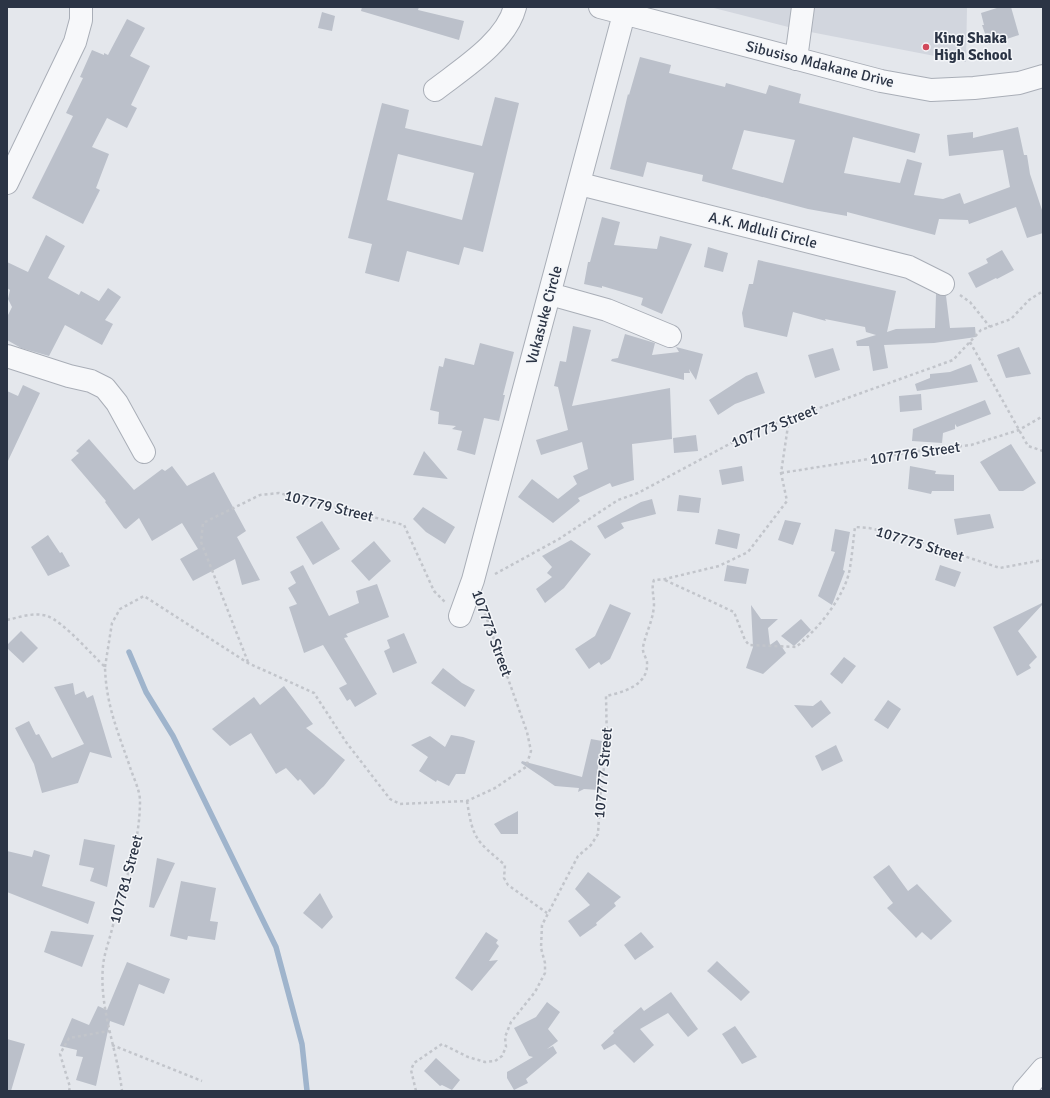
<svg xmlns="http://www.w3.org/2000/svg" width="1050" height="1098" viewBox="0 0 1050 1098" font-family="Signika,sans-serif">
	<rect width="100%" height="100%" fill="#e4e7ec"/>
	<path fill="#d2d6de" d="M 710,7 L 967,7 L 966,62 L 800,30 Z"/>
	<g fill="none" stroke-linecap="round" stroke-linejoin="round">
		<path stroke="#9fb4cc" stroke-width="5.5" d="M 129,652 L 146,692 L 173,736 L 276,947 L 302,1044 L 307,1091"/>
	</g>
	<path fill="#bbc0ca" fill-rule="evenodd" d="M 362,7 L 419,7 L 418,10 L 464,21 L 459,40 L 361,11 Z
		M 1000,7 L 1011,7 L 1019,35 L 989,45 L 982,25 L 984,25 L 981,13 Z
		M 322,12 L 335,16 L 332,31 L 318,28 Z
		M 127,19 L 145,28 L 130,56 L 150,66 L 131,105 L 137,108 L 127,128 L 107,118 L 92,147 L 109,154 L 96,188 L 100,190 L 83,224 L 32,198 L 73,116 L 66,113 L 83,78 L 80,77 L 92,50 L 104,55 L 104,53 L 108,55 Z
		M 640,57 L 671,65 L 669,73 L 725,87 L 726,83 L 766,94 L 769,85 L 801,94 L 799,103 L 920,134 L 915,153 L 853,137 L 844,173 L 900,183 L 907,159 L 922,163 L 914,195 L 943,199 L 960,193 L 964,204 L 1010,187 L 1003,150 L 949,156 L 947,135 L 973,132 L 973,138 L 1018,127 L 1024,155 L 1027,155 L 1030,174 L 1043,213 L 1043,233 L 1027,238 L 1016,207 L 969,224 L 968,220 L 939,219 L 935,235 L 847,212 L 847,216 L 808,209 L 702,181 L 703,175 L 647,162 L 643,177 L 610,169 L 628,94 L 629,95 ZM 744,130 L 795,140 L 783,183 L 732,169 Z
		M 495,97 L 519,103 L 483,252 L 464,247 L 459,265 L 407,251 L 399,282 L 365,273 L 372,244 L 348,238 L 382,103 L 409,110 L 405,128 L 482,146 ZM 398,154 L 474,173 L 462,220 L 387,200 Z
		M 602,217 L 620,222 L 614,245 L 657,249 L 660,236 L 692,244 L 662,314 L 641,305 L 643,298 L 602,286 L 602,288 L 584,284 L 588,262 L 590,262 Z
		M 46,235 L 65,246 L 48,278 L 79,295 L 81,291 L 99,301 L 108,288 L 121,297 L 105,320 L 113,324 L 102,345 L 65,325 L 49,356 L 21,348 L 7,340 L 7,317 L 12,307 L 8,299 L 10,290 L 7,288 L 7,262 L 28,272 Z
		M 708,247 L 728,253 L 723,272 L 704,267 Z
		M 1002,250 L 1014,270 L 997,279 L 996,278 L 976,288 L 968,273 L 988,263 L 986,259 Z
		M 758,260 L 896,291 L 887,332 L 896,329 L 935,328 L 936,294 L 946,296 L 950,328 L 975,327 L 976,337 L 934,343 L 884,345 L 888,368 L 873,371 L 869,346 L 857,346 L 856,341 L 876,335 L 866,332 L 865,327 L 825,319 L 826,321 L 793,312 L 787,337 L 744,327 L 742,313 L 749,284 L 753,284 Z
		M 573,326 L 591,330 L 572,406 L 670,388 L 672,439 L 632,444 L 634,480 L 612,487 L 610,483 L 578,498 L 580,501 L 553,523 L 518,497 L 532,479 L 558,499 L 577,484 L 573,476 L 588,469 L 582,442 L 541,455 L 536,440 L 568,430 L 558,387 L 554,386 L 560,361 L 566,362 Z
		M 625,334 L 655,343 L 652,355 L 679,352 L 676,347 L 703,354 L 696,380 L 689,369 L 690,373 L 684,373 L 684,380 L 611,361 L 612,359 L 618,358 Z
		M 480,343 L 514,352 L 503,395 L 505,395 L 499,421 L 484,418 L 475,455 L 457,450 L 462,431 L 452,429 L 456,426 L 438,424 L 439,412 L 430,410 L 439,366 L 443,367 L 445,358 L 474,365 Z
		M 1019,347 L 1031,374 L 1006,378 L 997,355 Z
		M 833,348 L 840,370 L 815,378 L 808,355 Z
		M 971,364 L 978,382 L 917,391 L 915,384 L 930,378 L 930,374 L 950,372 Z
		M 757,372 L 765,393 L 735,404 L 718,415 L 709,400 L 746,376 Z
		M 23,385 L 40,393 L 7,463 L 7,391 L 18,396 Z
		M 921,394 L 922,410 L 900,412 L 899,396 Z
		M 985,400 L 991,414 L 957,427 L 955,424 L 955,429 L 943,433 L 942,443 L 912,441 L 913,429 Z
		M 696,435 L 698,451 L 674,453 L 673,438 Z
		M 89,439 L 134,490 L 162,469 L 165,471 L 172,466 L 187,486 L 214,472 L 246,531 L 237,537 L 260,580 L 242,585 L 235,559 L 193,581 L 180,559 L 198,549 L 182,523 L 152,541 L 139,518 L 126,529 L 124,528 L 105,502 L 106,501 L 71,460 L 79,453 L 76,451 Z
		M 1011,444 L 1036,483 L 1023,491 L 999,491 L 980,462 Z
		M 424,451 L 448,479 L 413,475 Z
		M 742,466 L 744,481 L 722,485 L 719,470 Z
		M 910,466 L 936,471 L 935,474 L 954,475 L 954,491 L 932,491 L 931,494 L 908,489 Z
		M 679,495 L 701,498 L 699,513 L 677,511 Z
		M 652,499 L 656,514 L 621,523 L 624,528 L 605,539 L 597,526 L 641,502 Z
		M 423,507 L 455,527 L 445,544 L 426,532 L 413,519 Z
		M 990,514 L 994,528 L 957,535 L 954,519 Z
		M 785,520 L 801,523 L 793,545 L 778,540 Z
		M 322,521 L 340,549 L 313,565 L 296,537 Z
		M 718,529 L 740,534 L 737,549 L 715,544 Z
		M 835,529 L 850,532 L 843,570 L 845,571 L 832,605 L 818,596 L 835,552 L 831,551 Z
		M 48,535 L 60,553 L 62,552 L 70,566 L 48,576 L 31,547 Z
		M 571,540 L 591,554 L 564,588 L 545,603 L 536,589 L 552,577 L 547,573 L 552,567 L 542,556 Z
		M 374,541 L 391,561 L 369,581 L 351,561 Z
		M 303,565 L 329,616 L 359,603 L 356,591 L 377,584 L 389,617 L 346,634 L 348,637 L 344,638 L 377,694 L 355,707 L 350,699 L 347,701 L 339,688 L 347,684 L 323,645 L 304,653 L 289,607 L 297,604 L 288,588 L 296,583 L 290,572 Z
		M 727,565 L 749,569 L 746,584 L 724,581 Z
		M 940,565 L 961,572 L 955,587 L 935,580 Z
		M 1042,603 L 1043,604 L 1018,631 L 1037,657 L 1029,665 L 1031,668 L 1017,676 L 993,627 Z
		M 610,604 L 631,613 L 610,659 L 601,665 L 599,662 L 589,669 L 575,649 L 595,636 Z
		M 751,605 L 761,619 L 778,619 L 768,628 L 770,645 L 777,640 L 786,653 L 763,674 L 746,668 L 753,647 Z
		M 801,619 L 811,630 L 794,646 L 781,636 Z
		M 21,631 L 38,648 L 23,663 L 7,648 L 7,645 Z
		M 404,633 L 417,663 L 393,673 L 384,651 L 390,648 L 387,640 Z
		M 844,657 L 856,666 L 842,684 L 830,674 Z
		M 443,668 L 462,683 L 475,690 L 465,707 L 431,683 Z
		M 73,683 L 75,695 L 84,691 L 87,698 L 93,695 L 112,758 L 90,752 L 78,783 L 42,793 L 34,764 L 15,728 L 29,721 L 36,735 L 39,734 L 52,758 L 84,744 L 54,687 Z
		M 284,686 L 313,724 L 306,728 L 345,760 L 324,786 L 314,795 L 300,779 L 298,781 L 286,768 L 276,774 L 251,733 L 230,746 L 212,729 L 254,697 L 260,705 Z
		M 821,700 L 831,713 L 812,728 L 794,705 L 813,706 Z
		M 888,700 L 901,709 L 888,729 L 874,720 Z
		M 451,735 L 463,737 L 475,741 L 465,774 L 456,774 L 449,786 L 437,780 L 436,782 L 419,771 L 428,757 L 411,745 L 430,736 L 445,747 Z
		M 591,739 L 602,741 L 596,781 L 601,782 L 599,790 L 584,789 L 578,792 L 579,788 L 555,786 L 521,763 L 522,761 L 582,777 Z
		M 836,745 L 843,761 L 822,771 L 815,756 Z
		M 518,811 L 518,834 L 501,834 L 494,824 Z
		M 84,839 L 115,845 L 107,887 L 90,881 L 94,868 L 79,865 Z
		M 34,850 L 50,855 L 42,886 L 95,902 L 88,924 L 7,892 L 7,851 L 32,857 Z
		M 157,858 L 175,863 L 154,908 L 149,907 Z
		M 889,865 L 908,891 L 917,884 L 952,921 L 931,940 L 922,932 L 916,938 L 887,908 L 893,903 L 873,877 Z
		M 588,872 L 621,897 L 614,903 L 616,906 L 596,923 L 597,925 L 580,937 L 568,921 L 590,905 L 575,889 Z
		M 181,881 L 216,888 L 210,921 L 218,922 L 215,940 L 188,936 L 187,940 L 170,936 Z
		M 320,893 L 333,917 L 322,929 L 303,913 Z
		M 51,931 L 94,935 L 82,967 L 44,952 Z
		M 486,932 L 498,940 L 496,943 L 499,946 L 489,961 L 498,960 L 472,991 L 455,978 Z
		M 641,932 L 654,947 L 635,960 L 624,945 Z
		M 717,961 L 750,992 L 741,1001 L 707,971 Z
		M 127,962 L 170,979 L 164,994 L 139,984 L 124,1026 L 110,1021 L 96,1086 L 76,1080 L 83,1057 L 76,1056 L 77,1050 L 60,1046 L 72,1018 L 89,1025 L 98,1006 L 107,1010 Z
		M 671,992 L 698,1029 L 688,1037 L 668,1013 L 640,1029 L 654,1045 L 634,1063 L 615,1044 L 604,1050 L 601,1045 L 614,1033 L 613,1031 L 641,1007 L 644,1011 Z
		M 547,1002 L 560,1012 L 548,1029 L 558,1041 L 547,1049 L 553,1046 L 557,1053 L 526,1079 L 528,1083 L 514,1090 L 507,1078 L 507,1072 L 533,1057 L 529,1056 L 514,1028 L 536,1017 Z
		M 735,1026 L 757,1057 L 742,1064 L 722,1034 Z
		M 7,1039 L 25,1044 L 11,1091 L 7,1091 Z
		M 436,1058 L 460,1080 L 452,1090 L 442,1085 L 440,1086 L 424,1071 Z"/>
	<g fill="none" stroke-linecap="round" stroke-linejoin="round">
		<defs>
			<path id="minor" d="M 600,7 L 881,81 L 931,90 L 974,88 L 1019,83 L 1043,76
				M 796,59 L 803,7
				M 435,90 C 462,69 506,42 515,7
				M 7,183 L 75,42 L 81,20 L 81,7
				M 580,184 L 909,267 L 943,284
				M 550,294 L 607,310 L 670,336
				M 7,356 L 69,376 L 91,381 L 105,388 L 117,403 L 144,452
				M 460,616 L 473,580 L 624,14
				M 1024,1091 L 1043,1069"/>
		</defs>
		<use href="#minor" stroke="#a9aeb7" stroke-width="24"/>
		<path stroke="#c2c5cb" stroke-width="2.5" stroke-dasharray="3 3" stroke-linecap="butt" d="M 960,295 L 970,302 L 990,327
			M 970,342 L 1028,446 L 1043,451
			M 781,473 L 919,451 L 971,445 L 1019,430 L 1043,416
			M 495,574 L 559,539 L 618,500 L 638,493 L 750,433 L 953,360 L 981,330 L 1011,319 L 1029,300 L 1043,291
			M 665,580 L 734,612 L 745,640 L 749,645 L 796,647 C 817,630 842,600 849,573 C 852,558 853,542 855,527 L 869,528 L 903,536 L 1000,568 L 1043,560
			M 7,620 C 20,617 34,612 47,616 C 63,621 92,655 105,667 C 106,705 118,732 130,767 C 133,777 140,790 140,801 C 140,847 122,889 111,933 C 108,944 104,955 103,966 C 99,1009 117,1049 122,1091
			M 248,662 L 201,542 L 203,523 L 260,495 L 279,493 L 404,525 L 434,591 L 445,602
			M 105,667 L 112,623 L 120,609 L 144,596 L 248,663 L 314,693 L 346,742 L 390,799 L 400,804 L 467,801 L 495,788 L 526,767 L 531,751 L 527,732 L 484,611
			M 467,801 C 473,840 476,840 505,865 L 504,878 L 508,885 L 547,913
			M 112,1045 L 202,1081
			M 69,1091 L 70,1087 L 60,1054 L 69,1038 L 109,1031
			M 416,1091 L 411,1070 L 414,1063 L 442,1044 L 468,1057 L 485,1062 L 495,1061 L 502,1056 L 506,1047 L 505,1037 L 511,1022 L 535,992 L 545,973 L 545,963 L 541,948 L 542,925 L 578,856 L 591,845 L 598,834 L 600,797 L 607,745 L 606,696 C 624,692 649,685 647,662 C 646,657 642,652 643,647 C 646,632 653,621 654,605 C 654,596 651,588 654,580 L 665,579 L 719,566 L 748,552 L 787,501 L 781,473 L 789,419"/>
		<use href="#minor" stroke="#f7f8fa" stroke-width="22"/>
	</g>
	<circle fill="#d1495b" stroke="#f4f6f9" stroke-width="1.5" cx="926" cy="47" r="4"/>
	<g text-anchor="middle" stroke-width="3" stroke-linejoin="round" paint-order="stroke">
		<g font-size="15" font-weight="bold" fill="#2b3445" stroke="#f4f6f9" text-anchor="start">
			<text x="934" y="43">King Shaka<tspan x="934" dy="17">High School</tspan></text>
		</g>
		<g font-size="15" fill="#2b3445" stroke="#f4f6f9">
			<text transform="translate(820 64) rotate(14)" y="5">Sibusiso Mdakane Drive</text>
			<text transform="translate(763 230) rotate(14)" y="5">A.K. Mdluli Circle</text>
			<text transform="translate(544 315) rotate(-75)" y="5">Vukasuke Circle</text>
			<text transform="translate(774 426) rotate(-22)" y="5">107773 Street</text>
			<text transform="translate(915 453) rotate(-8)" y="5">107776 Street</text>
			<text transform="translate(329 506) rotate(14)" y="5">107779 Street</text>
			<text transform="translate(920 544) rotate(17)" y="5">107775 Street</text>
			<text transform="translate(492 633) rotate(70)" y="5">107773 Street</text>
			<text transform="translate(603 773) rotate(-85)" y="5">107777 Street</text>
			<text transform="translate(126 879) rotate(-75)" y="5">107781 Street</text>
		</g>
	</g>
	<rect width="1050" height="1098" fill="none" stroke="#2b3445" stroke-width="16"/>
</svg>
